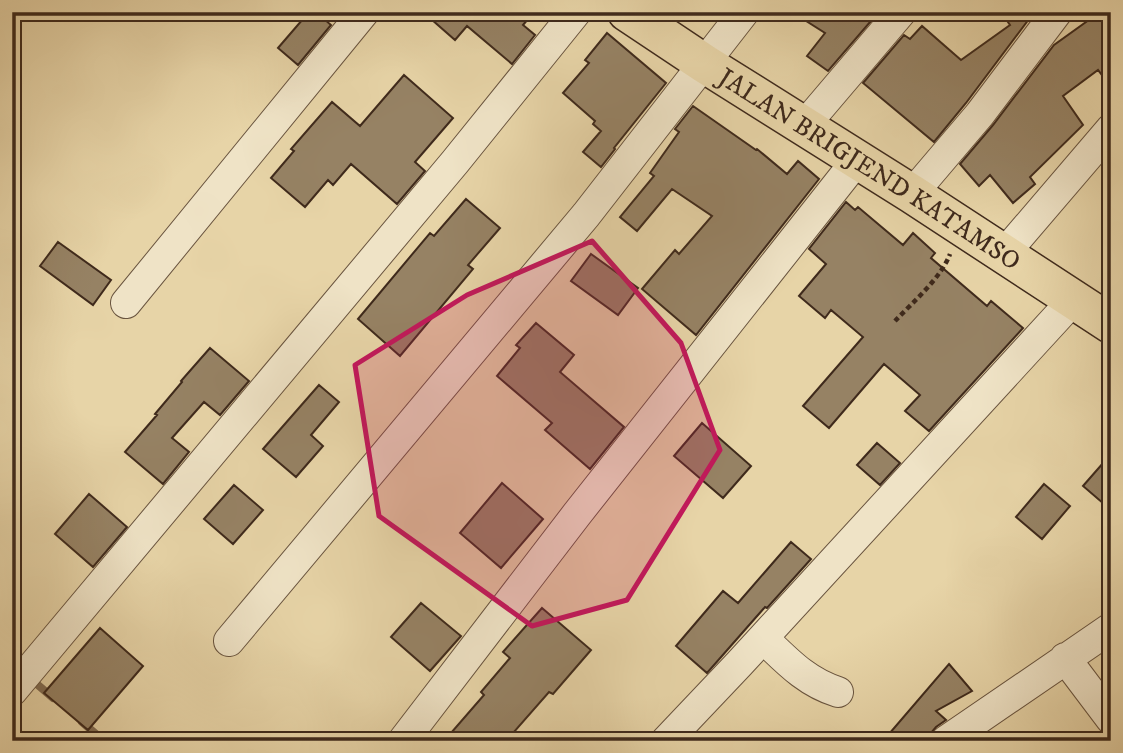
<svg xmlns="http://www.w3.org/2000/svg" width="1123" height="753" viewBox="0 0 1123 753" font-family="'IM FELL DW Pica',serif">
	<rect width="100%" height="100%" fill="#e7d4a7"/>
	<filter id="stains"><feTurbulence type="fractalNoise" baseFrequency=".00286" numOctaves="4"/><feColorMatrix values="0 0 0 0 .2 0 0 0 0 .09 0 0 0 0 .02 0 0 0 .5 -.17"/></filter>
	<radialGradient id="worn" r=".72"><stop offset=".6" stop-color="#630" stop-opacity="0"/><stop offset="1" stop-color="#630" stop-opacity=".3"/></radialGradient>
	<g fill="none" stroke-linecap="round" stroke-linejoin="round">
		<path stroke="#826d53" stroke-width="8" d="M 31,679 L 53,698
			M 82,722 L 104,741"/>
	</g>
	<path fill="#968264" stroke="#3f2a1c" stroke-width="2" d="M 309,12 L 316,12 L 331,25 L 298,65 L 278,48 Z
		M 423,12 L 534,12 L 523,25 L 535,35 L 512,64 L 467,26 L 455,40 Z
		M 792,12 L 875,12 L 877,14 L 828,71 L 807,56 L 825,33 Z
		M 1001,12 L 1030,12 L 1032,15 L 966,103 L 934,142 L 863,83 L 904,35 L 910,39 L 922,26 L 961,60 L 1010,25 Z
		M 1100,12 L 1111,12 L 1111,87 L 1098,70 L 1063,96 L 1083,125 L 1030,177 L 1035,184 L 1013,203 L 990,175 L 979,186 L 960,164 L 993,125 L 1054,45 Z
		M 607,33 L 666,83 L 614,148 L 615,149 L 601,167 L 583,152 L 601,131 L 593,124 L 595,121 L 563,93 L 589,63 L 585,60 Z
		M 404,75 L 453,118 L 415,162 L 425,171 L 397,204 L 351,164 L 333,185 L 328,180 L 305,207 L 271,178 L 294,151 L 291,149 L 332,102 L 360,126 Z
		M 693,106 L 756,150 L 757,149 L 787,174 L 798,161 L 819,179 L 696,335 L 642,289 L 675,250 L 679,254 L 712,216 L 672,189 L 637,231 L 620,217 L 654,176 L 650,173 L 679,132 L 675,129 Z
		M 466,199 L 500,228 L 468,265 L 473,269 L 400,356 L 358,319 L 430,233 L 434,236 Z
		M 846,202 L 855,210 L 858,207 L 903,245 L 913,233 L 935,253 L 931,258 L 987,306 L 991,301 L 1023,328 L 929,431 L 905,411 L 920,395 L 884,364 L 829,428 L 803,406 L 863,337 L 831,310 L 825,318 L 799,296 L 826,264 L 809,249 Z
		M 58,242 L 111,280 L 93,305 L 40,266 Z
		M 591,254 L 638,288 L 618,315 L 571,281 Z
		M 536,323 L 574,355 L 560,372 L 624,427 L 590,469 L 545,430 L 552,423 L 497,376 L 520,348 L 516,345 Z
		M 210,348 L 249,381 L 220,415 L 204,402 L 172,438 L 189,452 L 163,484 L 125,452 L 157,415 L 155,414 L 182,382 L 181,381 Z
		M 319,385 L 339,402 L 311,435 L 323,446 L 296,477 L 263,449 Z
		M 702,423 L 751,466 L 723,498 L 674,456 Z
		M 877,443 L 900,463 L 880,485 L 857,465 Z
		M 1111,454 L 1111,510 L 1083,486 Z
		M 502,483 L 543,519 L 501,568 L 460,533 Z
		M 1044,484 L 1070,506 L 1042,539 L 1016,517 Z
		M 234,485 L 263,510 L 233,544 L 204,519 Z
		M 89,494 L 127,527 L 93,567 L 55,534 Z
		M 791,542 L 811,559 L 767,608 L 765,607 L 707,673 L 676,646 L 723,591 L 738,603 Z
		M 421,603 L 461,636 L 430,671 L 391,637 Z
		M 542,608 L 591,650 L 553,694 L 549,692 L 506,741 L 444,741 L 484,695 L 481,692 L 510,658 L 503,652 Z
		M 100,628 L 143,666 L 88,730 L 44,693 Z
		M 949,664 L 972,691 L 936,711 L 946,720 L 936,727 L 931,733 L 929,741 L 905,741 L 896,733 L 891,736 L 889,734 Z"/>
	<g fill="none" stroke-linecap="round" stroke-linejoin="round">
		<defs>
			<path id="minor" d="M 804,126 L 901,12
				M 912,194 L 980,114 L 1057,12
				M 1004,254 L 1111,129
				M 126,303 L 364,12
				M 763,638 C 787,661 806,682 838,692
				M 229,641 L 586,215 L 744,12
				M 1065,658 L 1111,719
				M 12,691 L 455,162 L 576,12
				M 403,741 L 577,514 L 857,160
				M 666,741 L 739,664 L 1074,299
				M 946,741 L 1111,628"/>
			<g id="highway">
				<path id="s1" d="M 627,12 L 705,64 L 912,194 L 1111,324"/>
			</g>
		</defs>
		<use href="#minor" stroke="#69543f" stroke-width="32"/>
		<use href="#highway" stroke="#3f2a1c" stroke-width="41"/>
		<path stroke="#3f2a1c" stroke-width="4.5" stroke-dasharray="5 3.5" stroke-linecap="butt" d="M 895,321 C 913,302 941,278 950,254"/>
		<use href="#minor" stroke="#efe3c6" stroke-width="30"/>
		<use href="#highway" stroke="#e7d4a7" stroke-width="38"/>
	</g>
	<path fill="#c2185b" fill-opacity="0.2" stroke="#c2185b" stroke-width="5" stroke-linejoin="round" d="M 592,241 L 681,343 L 720,450 L 627,600 L 532,626 L 379,516 L 355,365 L 467,295 Z"/>
	<g text-anchor="middle" stroke-width="5" stroke-linejoin="round" paint-order="stroke">
		<g font-size="26" fill="#3f2a1c" stroke="#efe3c6">
			<text dy="9" stroke="none"><textPath href="#s1" startOffset="289">JALAN BRIGJEND KATAMSO</textPath></text>
		</g>
	</g>
	<rect width="1123" height="753" fill="none" stroke="#e7d4a7" stroke-width="42"/>
	<rect x="14" y="14" width="1095" height="725" fill="none" stroke="#3f2a1c" stroke-width="3.5"/>
	<rect x="21" y="21" width="1081" height="711" fill="none" stroke="#3f2a1c" stroke-width="2"/>
	<rect width="100%" height="100%" filter="url(#stains)"/>
	<rect width="100%" height="100%" fill="url(#worn)"/>
</svg>
